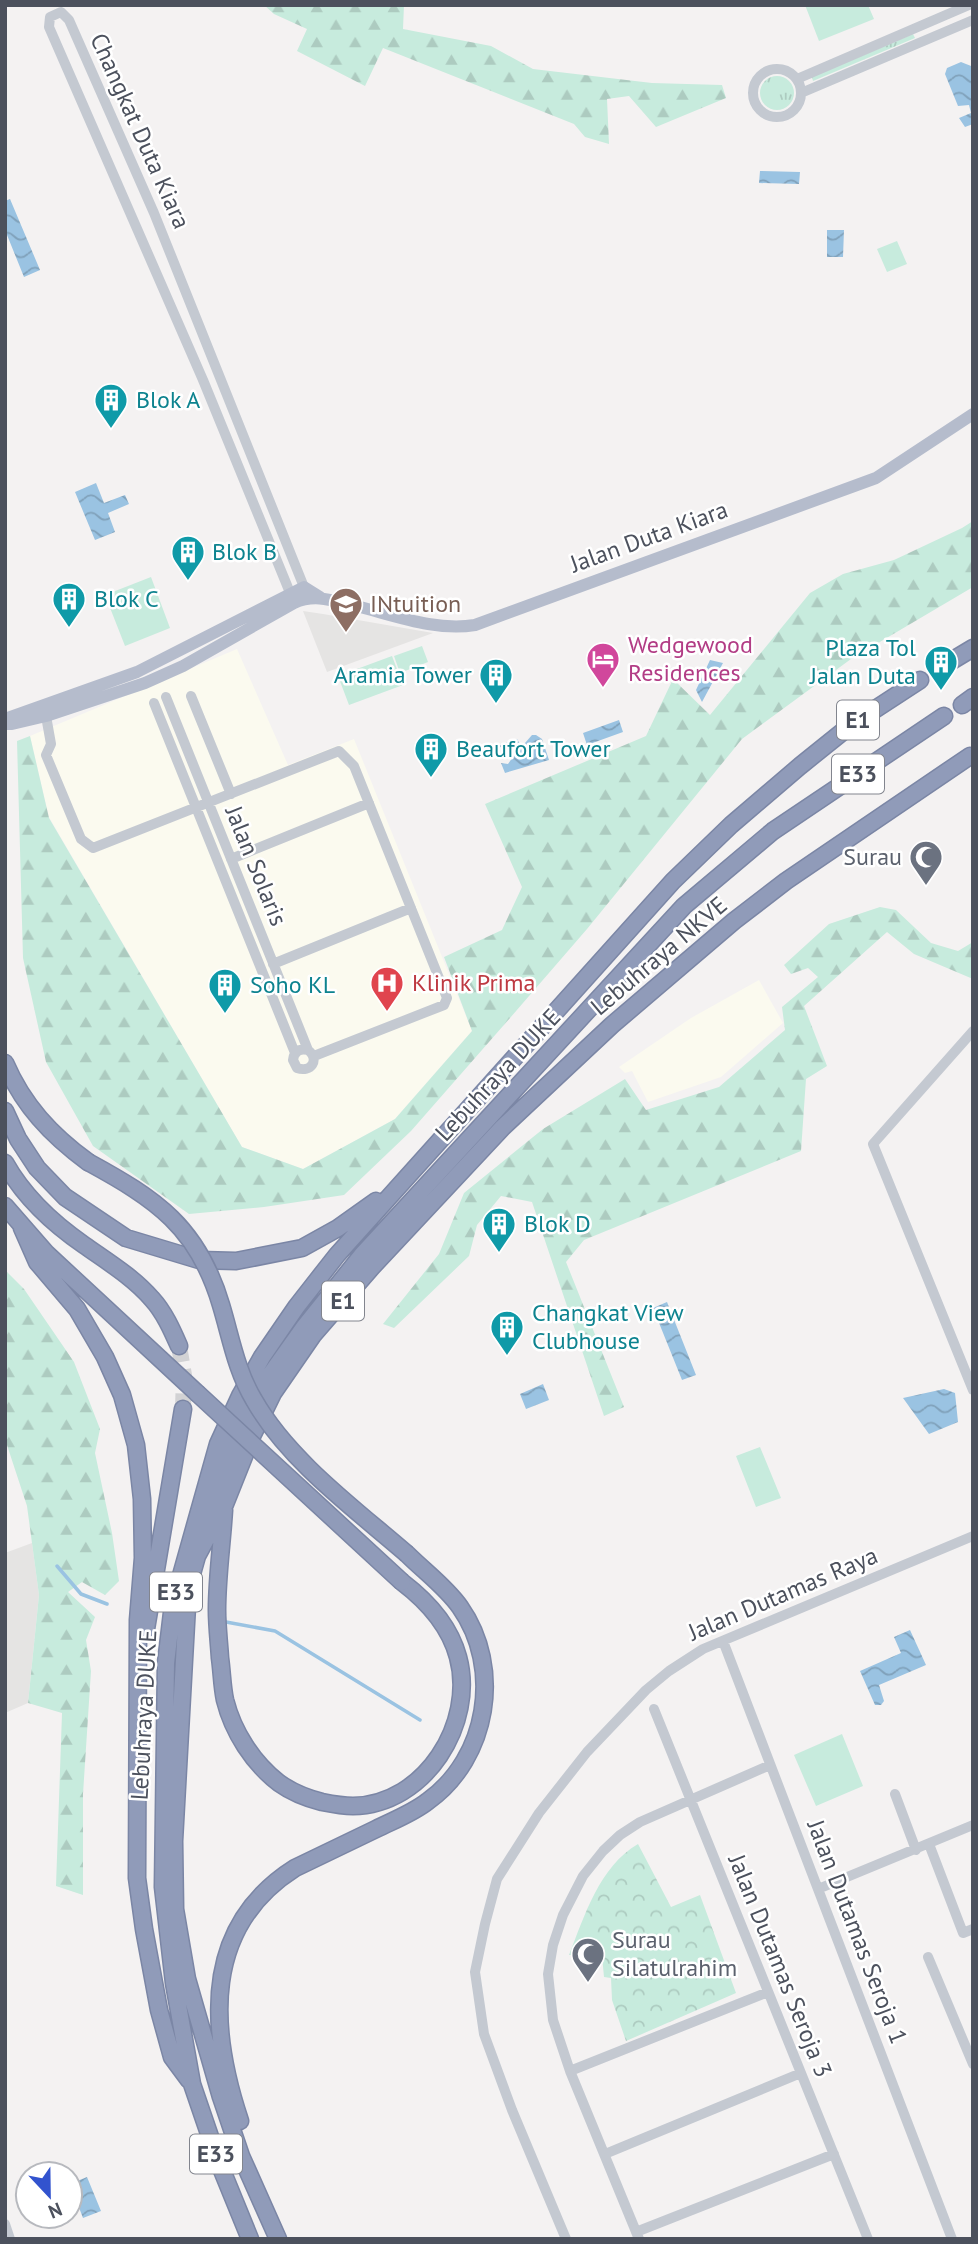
<svg xmlns="http://www.w3.org/2000/svg" width="978" height="2244" viewBox="0 0 978 2244" font-family="'PT Sans',sans-serif">
	<defs>
		<pattern id="grass-tufts" width="24" height="20" patternUnits="userSpaceOnUse" patternTransform="scale(1.75)"><rect width="24" height="20" fill="#c7ebdd"/><path d="M3 7l-1-3M5 7V3M7 7l1-3M15 17l-1-3M17 17v-4M19 17l1-3" fill="none" stroke="#adcbc0"/></pattern>
		<pattern id="forest-firs" width="22" height="20" patternUnits="userSpaceOnUse" patternTransform="scale(1.75)"><rect width="22" height="20" fill="#c7ebdd"/><path d="M5 1l3.5 6h-7zM16 11l3.5 6h-7z" fill="#adcbc0"/></pattern>
		<pattern id="park-crowns" width="20" height="18" patternUnits="userSpaceOnUse" patternTransform="scale(1.75)"><rect width="20" height="18" fill="#c7ebdd"/><path d="M2 6a3 3 0 1 1 6 0M12 15a3 3 0 1 1 6 0" fill="none" stroke="#adcbc0"/></pattern>
		<pattern id="water-waves" width="16" height="10" patternUnits="userSpaceOnUse" patternTransform="scale(1.75)"><rect width="16" height="10" fill="#9ac3e2"/><path d="M0 5q4-4 8 0t8 0" fill="none" stroke="#80a1ba"/></pattern>
	</defs>
	<rect width="100%" height="100%" fill="#f4f2f2"/>
	<path fill="#fbfaef" d="M 237,649 L 288,765 L 354,739 L 472,1031 L 395,1119 L 303,1169 L 242,1147 L 49,817 L 30,736 Z
		M 759,980 L 783,1023 L 721,1077 L 648,1102 L 632,1071 L 625,1073 L 619,1067 L 691,1018 Z"/>
	<path fill="#e5e4e3" d="M 303,611 L 323,614 L 433,633 L 327,672 Z
		M 32,1543 L 39,1595 L 28,1703 L 5,1713 L 5,1553 Z"/>
	<path fill="url(#grass-tufts)" d="M 913,34 L 915,38 L 813,81 L 812,77 Z
		M760 93a17 17 0 1 1 34 0a17 17 0 1 1-34 0Z"/>
	<path fill="url(#forest-firs)" d="M 264,5 L 404,5 L 403,29 L 491,46 L 533,69 L 652,83 L 722,85 L 726,98 L 656,127 L 629,96 L 607,99 L 609,144 L 585,137 L 574,124 L 383,48 L 365,86 L 297,51 L 307,29 L 274,14 Z
		M 973,521 L 973,587 L 851,659 L 742,739 L 587,929 L 510,1018 L 411,1131 L 344,1195 L 264,1207 L 189,1214 L 93,1146 L 46,1062 L 23,958 L 17,741 L 30,736 L 49,818 L 242,1147 L 303,1169 L 395,1119 L 472,1031 L 444,957 L 502,930 L 522,887 L 485,804 L 646,736 L 673,679 L 710,715 L 810,593 L 843,574 L 894,560 L 962,528 Z
		M 880,907 L 896,910 L 931,943 L 958,951 L 973,942 L 973,979 L 914,954 L 887,932 L 804,1006 L 827,1066 L 806,1079 L 801,1151 L 584,1240 L 566,1262 L 624,1407 L 604,1416 L 532,1202 L 501,1196 L 477,1225 L 469,1256 L 394,1328 L 383,1324 L 439,1254 L 464,1193 L 543,1129 L 625,1079 L 646,1110 L 719,1087 L 785,1030 L 782,1007 L 818,977 L 808,968 L 791,974 L 784,965 L 829,924 Z
		M 5,1270 L 24,1289 L 74,1362 L 100,1429 L 95,1453 L 112,1533 L 119,1581 L 105,1595 L 82,1582 L 68,1592 L 95,1617 L 86,1640 L 91,1671 L 83,1794 L 83,1895 L 56,1886 L 62,1713 L 28,1703 L 39,1595 L 27,1506 L 5,1439 Z"/>
	<path fill="url(#park-crowns)" d="M 638,1844 L 671,1907 L 700,1895 L 736,1993 L 626,2041 L 612,2000 L 611,1978 L 604,1977 L 602,1956 L 569,1955 C 585,1915 599,1867 638,1844 Z"/>
	<path fill="#c7ebdd" d="M 805,5 L 868,5 L 874,19 L 819,41 Z
		M 897,241 L 907,264 L 887,272 L 877,249 Z
		M 151,577 L 170,628 L 125,646 L 105,595 Z
		M 422,646 L 428,662 L 400,673 L 394,656 Z
		M 392,656 L 403,685 L 349,705 L 338,676 Z
		M 760,1447 L 781,1498 L 756,1507 L 736,1456 Z
		M 842,1734 L 863,1786 L 816,1806 L 794,1755 Z"/>
	<path fill="url(#water-waves)" d="M 961,62 L 971,66 L 973,124 L 965,127 L 959,118 L 971,113 L 969,105 L 958,106 L 945,74 L 947,68 Z
		M 760,171 L 800,172 L 799,184 L 759,183 Z
		M 10,199 L 40,270 L 24,277 L 5,230 L 5,201 Z
		M 827,230 L 844,230 L 843,257 L 827,257 Z
		M 96,483 L 104,503 L 125,495 L 129,504 L 108,513 L 115,532 L 95,540 L 75,492 Z
		M 710,660 L 723,663 L 702,702 L 696,690 Z
		M 619,720 L 623,732 L 587,745 L 583,733 Z
		M 532,735 L 536,735 L 542,739 L 549,760 L 505,773 L 501,763 L 508,764 L 515,754 L 498,746 L 517,739 L 520,744 L 525,743 Z
		M 667,1302 L 696,1375 L 682,1380 L 653,1308 Z
		M 543,1384 L 549,1400 L 526,1409 L 520,1394 Z
		M 944,1389 L 955,1393 L 958,1422 L 929,1434 L 903,1398 Z
		M 910,1630 L 926,1665 L 879,1685 L 884,1701 L 881,1705 L 875,1705 L 860,1671 L 901,1653 L 894,1637 Z
		M 87,2177 L 101,2211 L 83,2218 L 70,2184 Z"/>
	<g fill="none" stroke-linecap="round" stroke-linejoin="round">
		<path stroke="#9ac3e2" stroke-width="3.5" d="M 57,1566 L 81,1594 L 107,1604
			M 226,1622 L 275,1631 L 420,1720"/>
		<path stroke="#d2d2d4" stroke-width="16" stroke-dasharray="16 8" stroke-linecap="butt" d="M 179,1346 L 184,1375 L 183,1409"/>
		<defs>
			<path id="highway" d="M 938,669 L 973,648
				M 962,705 L 973,697
				M 5,1063 C 23,1105 51,1135 88,1162
				M 5,1111 L 18,1139 L 37,1168 L 65,1197 L 126,1238 L 199,1260 L 236,1261 L 302,1248 L 338,1228 L 376,1201
				M 5,1163 C 24,1197 52,1223 84,1245 C 108,1262 133,1277 152,1299 C 164,1312 172,1330 179,1346
				M 5,1206 L 46,1253 L 197,1393
				M 22,1228 L 37,1262 L 77,1309 L 105,1357 L 122,1395 L 136,1445 L 142,1499 L 143,1558 L 138,1620 L 137,1878 L 144,1929 L 159,2010 L 172,2057 L 189,2080
				M 224,1510 C 222,1543 217,1577 217,1610 C 217,1626 219,1642 220,1658 C 222,1672 222,1686 225,1700 C 233,1732 253,1763 279,1783 C 293,1793 306,1798 322,1802 C 332,1804 343,1806 353,1806 C 425,1805 476,1723 458,1657 C 450,1627 427,1601 402,1582
				M 205,1527 L 218,1480 L 243,1422 L 268,1378 L 305,1326 L 362,1255 L 684,906 L 773,831 L 944,716
				M 146,1629 L 183,1409
				M 240,2121 C 209,2028 202,1927 295,1868 C 322,1855 349,1842 376,1829 C 394,1820 413,1813 428,1801 C 488,1758 503,1668 460,1607 C 446,1587 424,1571 407,1554
				M 250,2239 L 219,2163 L 192,2084 L 174,1983 L 163,1887 L 166,1663 L 173,1604 L 218,1444 L 240,1396 L 262,1357 L 297,1306 L 337,1255 L 673,881 L 731,825 L 800,766 L 851,725 L 920,680
				M 278,2239 L 241,2156 L 221,2097 L 187,1979 L 175,1909 L 174,1841 L 188,1588 L 197,1556 L 225,1504 L 253,1434 L 273,1393 L 313,1335 L 372,1267 L 503,1127 L 612,1025 L 734,921 L 786,881 L 970,756"/>
		</defs>
		<use href="#highway" stroke="#7b86a5" stroke-width="19"/>
		<path stroke="#c4c9d1" stroke-width="10" d="M753 93a24 24 0 1 1 48 0a24 24 0 1 1-48 0Z
			M 797,79 L 969,5
			M 801,93 L 973,20
			M 293,600 L 203,380 L 49,27 L 50,17 L 61,12 L 69,20 L 154,213 L 306,592
			M 191,696 L 231,794
			M 166,697 L 308,1050 C 320,1060 311,1073 297,1068 L 293,1060 C 294,1051 300,1048 308,1050
			M 154,703 L 295,1053
			M 46,716 L 51,744 L 46,755 L 81,839 L 93,848 L 339,751 L 354,766 L 447,998 L 444,1005 L 314,1056
			M 231,859 L 369,803
			M 273,964 L 411,908
			M 973,1031 L 873,1144 L 973,1390
			M 723,1641 L 952,2239
			M 654,1709 L 868,2239
			M 895,1794 L 916,1850
			M 929,1844 L 963,1933 L 973,1929
			M 818,1889 L 973,1825
			M 928,1957 L 973,2064
			M 570,2071 L 768,1992
			M 605,2154 L 801,2073
			M 5,2224 L 10,2239
			M 636,2232 L 834,2154
			M 566,2239 L 512,2110 L 484,2034 L 475,1972 L 485,1924 L 497,1879 L 539,1813 L 587,1752 L 646,1690 L 669,1671 L 703,1649 L 973,1536
			M 639,2239 L 570,2071 L 553,2020 L 548,1974 L 553,1945 L 563,1915 L 583,1876 L 603,1851 L 620,1835 L 640,1822 L 770,1765"/>
		<path stroke="#b5bccc" stroke-width="12" d="M 5,719 L 137,672 L 304,587 L 320,597
			M 5,724 L 12,724 L 46,716 L 145,683 L 183,666 L 294,603 C 314,594 331,600 352,605 C 391,614 435,632 475,625 L 876,478 L 973,414"/>
		<use href="#highway" stroke="#909bb9" stroke-width="16"/>
		<defs>
			<path id="highway-bridge" d="M 88,1162 C 156,1199 198,1227 221,1305 C 231,1338 236,1370 254,1400 C 288,1460 355,1509 407,1554
				M 197,1393 L 402,1582"/>
		</defs>
		<use href="#highway-bridge" stroke="#7b86a5" stroke-width="19" stroke-linecap="butt"/>
		<use href="#highway-bridge" stroke="#909bb9" stroke-width="16"/>
	</g>
	<defs>
		<symbol id="building-pin" viewBox="-11 -11 22 30"><path d="M0 17L-7.5 6A9.5 9.5 0 1 1 7.5 6Z" fill="#0f9aa8" stroke="#fff"/><path d="M-4-6H4V6H1V3H-1V6H-4ZM-2.5-4.3h1.7v1.8h-1.7ZM.8-4.3h1.7v1.8H.8ZM-2.5-1h1.7V.8h-1.7ZM.8-1h1.7V.8H.8Z" fill="#fff"/></symbol>
		<symbol id="school-pin" viewBox="-11 -11 22 30"><path d="M0 17L-7.5 6A9.5 9.5 0 1 1 7.5 6Z" fill="#8d6e63" stroke="#fff"/><path d="M0-5L7-2L0 1L-7-2ZM-4 1L0 2.5L4 1V4Q0 6-4 4Z" fill="#fff"/></symbol>
		<symbol id="hotel-pin" viewBox="-11 -11 22 30"><path d="M0 17L-7.5 6A9.5 9.5 0 1 1 7.5 6Z" fill="#d1479c" stroke="#fff"/><path d="M-6-4.5h1.5V1H6V5H4.5V3h-9V5H-6ZM-4 0a1.8 1.8 0 1 1 3.6 0ZM.5 0V-2.5h3Q6-2.5 6 0Z" fill="#fff"/></symbol>
		<symbol id="mosque-pin" viewBox="-11 -11 22 30"><path d="M0 17L-7.5 6A9.5 9.5 0 1 1 7.5 6Z" fill="#6b7280" stroke="#fff"/><path d="M3.5-4.9A6 6 0 1 0 3.5 4.9A5 5 0 1 1 3.5-4.9Z" fill="#fff"/></symbol>
		<symbol id="hospital-pin" viewBox="-11 -11 22 30"><path d="M0 17L-7.5 6A9.5 9.5 0 1 1 7.5 6Z" fill="#e0444e" stroke="#fff"/><path d="M-5-5h3v3.5h4V-5h3V5h-3V1.5h-4V5h-3Z" fill="#fff"/></symbol>
	</defs>
	<g fill-rule="evenodd">
		<use href="#building-pin" x="92" y="381" width="38" height="52"/>
		<use href="#building-pin" x="169" y="533" width="38" height="52"/>
		<use href="#building-pin" x="50" y="580" width="38" height="52"/>
		<use href="#school-pin" x="327" y="585" width="38" height="52"/>
		<use href="#hotel-pin" x="584" y="640" width="38" height="52"/>
		<use href="#building-pin" x="922" y="643" width="38" height="52"/>
		<use href="#building-pin" x="477" y="656" width="38" height="52"/>
		<use href="#building-pin" x="412" y="730" width="38" height="52"/>
		<use href="#mosque-pin" x="907" y="838" width="38" height="52"/>
		<use href="#hospital-pin" x="368" y="964" width="38" height="52"/>
		<use href="#building-pin" x="206" y="966" width="38" height="52"/>
		<use href="#building-pin" x="480" y="1205" width="38" height="52"/>
		<use href="#building-pin" x="488" y="1308" width="38" height="52"/>
		<use href="#mosque-pin" x="569" y="1935" width="38" height="52"/>
	</g>
	<g text-anchor="middle" stroke-width="5" stroke-linejoin="round" paint-order="stroke">
		<g fill="#fff" stroke="#82858e" stroke-width="2">
			<rect x="837" y="700.5" width="42" height="39" rx="5"/>
			<rect x="832" y="754.5" width="52" height="39" rx="5"/>
			<rect x="322" y="1281.5" width="42" height="39" rx="5"/>
			<rect x="150" y="1572.5" width="52" height="39" rx="5"/>
			<rect x="190" y="2134.5" width="52" height="39" rx="5"/>
		</g>
		<g font-size="23" font-weight="bold" fill="#4c515d">
			<text x="858" y="728">E1</text>
			<text x="858" y="782">E33</text>
			<text x="343" y="1309">E1</text>
			<text x="176" y="1600">E33</text>
			<text x="216" y="2162">E33</text>
		</g>
		<g font-size="24" fill="#4c515d" stroke="#fff">
			<text transform="translate(140 131) rotate(66)" y="8">Changkat Duta Kiara</text>
			<text transform="translate(649 537) rotate(-20)" y="8">Jalan Duta Kiara</text>
			<text transform="translate(256 866) rotate(68)" y="8">Jalan Solaris</text>
			<text transform="translate(659 956) rotate(-40)" y="8">Lebuhraya NKVE</text>
			<text transform="translate(498 1075) rotate(-47)" y="8">Lebuhraya DUKE</text>
			<text transform="translate(783 1594) rotate(-23)" y="8">Jalan Dutamas Raya</text>
			<text transform="translate(144 1715) rotate(-87)" y="8">Lebuhraya DUKE</text>
			<text transform="translate(857 1932) rotate(69)" y="8">Jalan Dutamas Seroja 1</text>
			<text transform="translate(780 1966) rotate(68)" y="8">Jalan Dutamas Seroja 3</text>
		</g>
		<g font-size="24" fill="#0d838f" stroke="#fff" text-anchor="start">
			<text x="136" y="408">Blok A</text>
			<text x="212" y="560">Blok B</text>
			<text x="94" y="607">Blok C</text>
			<text x="916" y="656" text-anchor="end">Plaza Tol<tspan x="916" dy="28">Jalan Duta</tspan></text>
			<text x="472" y="683" text-anchor="end">Aramia Tower</text>
			<text x="456" y="757">Beaufort Tower</text>
			<text x="250" y="993">Soho KL</text>
			<text x="524" y="1232">Blok D</text>
			<text x="532" y="1321">Changkat View<tspan x="532" dy="28">Clubhouse</tspan></text>
		</g>
		<g font-size="24" fill="#785e54" stroke="#fff" text-anchor="start">
			<text x="370" y="612">INtuition</text>
		</g>
		<g font-size="24" fill="#b23c85" stroke="#fff" text-anchor="start">
			<text x="628" y="653">Wedgewood<tspan x="628" dy="28">Residences</tspan></text>
		</g>
		<g font-size="24" fill="#5b616d" stroke="#fff" text-anchor="end">
			<text x="902" y="865">Surau</text>
			<text x="612" y="1948" text-anchor="start">Surau<tspan x="612" dy="28">Silatulrahim</tspan></text>
		</g>
		<g font-size="24" fill="#be3a42" stroke="#fff" text-anchor="start">
			<text x="412" y="991">Klinik Prima</text>
		</g>
	</g>
	<rect width="978" height="2244" fill="none" stroke="#4c515d" stroke-width="14"/>
	<g transform="translate(49 2195) rotate(158)"><circle r="33" fill="#ffffff" stroke="#b7b9be" stroke-width="2"/>
	<path d="M0-5L12 26L0 18L-12 26Z" fill="#3253ce"/>
	<text y="-10" font-size="19" font-weight="bold" text-anchor="middle" fill="#4c515d">N</text>
	</g>
</svg>
